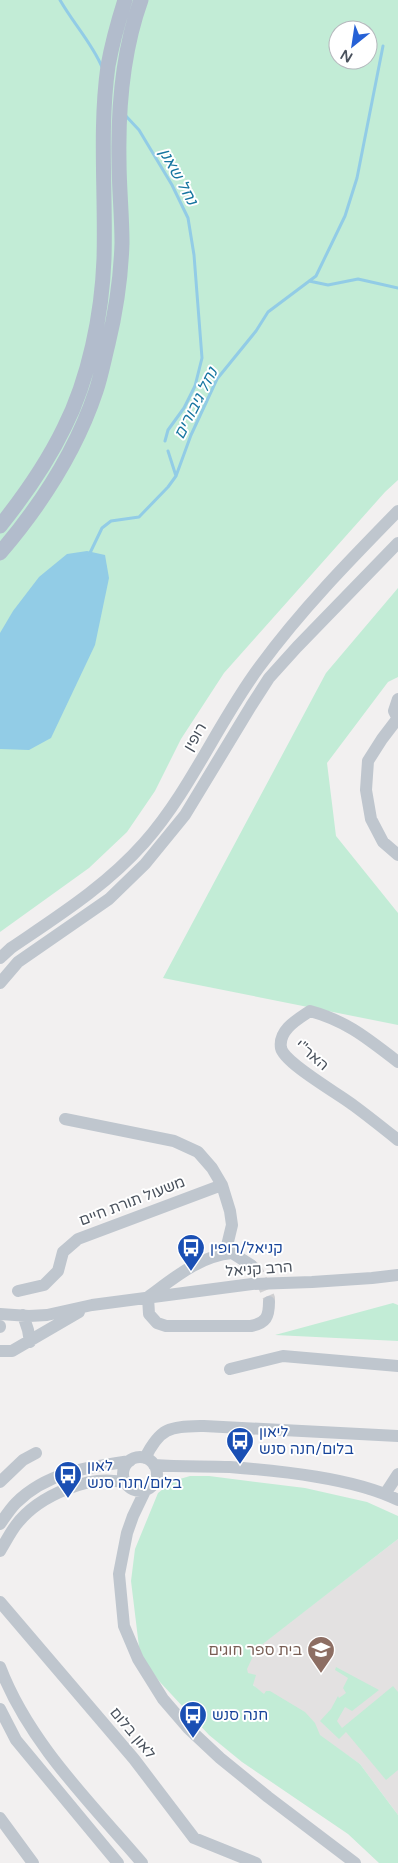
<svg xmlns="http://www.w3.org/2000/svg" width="398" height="1863" viewBox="0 0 398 1863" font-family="'Varela Round','Noto Sans Hebrew',sans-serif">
	<rect width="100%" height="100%" fill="#f2f0f0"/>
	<path fill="#e3e1e1" d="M 398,1539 L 398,1815 L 360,1764 L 285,1712 L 256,1688 L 236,1664 Z"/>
	<path fill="#c2ecd6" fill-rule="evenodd" d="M 0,0 L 398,0 L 398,480 L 385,492 L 224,673 L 181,739 L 155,791 L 127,832 L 89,868 L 0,932 ZM 338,30 L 368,30 L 368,60 L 338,60 Z
		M 398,588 L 398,677 L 388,682 L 327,763 L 336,836 L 398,913 L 398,1025 L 163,978 L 326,673 Z
		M 393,1303 L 398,1305 L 398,1341 L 275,1335 Z
		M 190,1476 L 209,1476 L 305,1488 L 367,1502 L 398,1516 L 398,1539 L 255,1650 L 255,1652 L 247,1669 L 248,1673 L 256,1675 L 253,1685 L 264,1694 L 266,1691 L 270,1691 L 305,1712 L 315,1723 L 320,1735 L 360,1764 L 398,1815 L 398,1863 L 379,1863 L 348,1834 L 242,1762 L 209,1735 L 159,1681 L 140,1655 L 131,1581 L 135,1549 L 158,1493 L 173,1481 Z
		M 336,1667 L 379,1690 L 352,1711 L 345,1707 L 337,1721 L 342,1728 L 393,1686 L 398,1692 L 398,1770 L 386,1780 L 346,1732 L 339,1739 L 320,1721 L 331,1709 L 338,1696 L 339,1698 L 346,1693 L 343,1688 L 348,1678 L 335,1670 Z"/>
	<path fill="#92cce6" d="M 87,551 L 105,555 L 109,578 L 95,645 L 51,738 L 29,750 L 0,749 L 0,633 L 13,611 L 39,577 L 67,554 Z"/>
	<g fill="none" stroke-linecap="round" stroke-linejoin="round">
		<path stroke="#92cce6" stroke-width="3" d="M 60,0 C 73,23 92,43 102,67
			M 125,115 L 139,130 L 172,185 L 188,218 L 194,255 L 202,358 L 195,386 L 184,408 L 168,430 L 165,441
			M 309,281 L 328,285 L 358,279 L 398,288
			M 168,451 L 176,476
			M 89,555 L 102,528 L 111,521 L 139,517 L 168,487 L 176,476 L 191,435 L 217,379 L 256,331 L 268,312 L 316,276 L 345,216 L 357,178 L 383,46"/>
		<path stroke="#d0d0d2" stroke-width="12" stroke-dasharray="12 6" stroke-linecap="butt" d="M 251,1265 L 257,1270 L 269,1298 L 269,1302"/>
		<path stroke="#bfc6ce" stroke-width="12" d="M 398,699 L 394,711 L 398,719
			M 398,718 L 382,739 L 368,761 L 366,790 L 371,819 L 383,842 L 398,855
			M 0,958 L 11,948 C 58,916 106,886 144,843 C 191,790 218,722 260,666 C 301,610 350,560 398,511
			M 0,983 L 18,962 L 109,899 L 145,864 L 185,815 L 251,706 L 269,678 L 297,647 L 398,543
			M 398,1062 C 368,1039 347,1021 310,1011 C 298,1019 278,1030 281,1048 C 284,1063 339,1094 353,1105 C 368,1116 383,1128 398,1140
			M 65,1119 L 174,1141 L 198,1152 L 212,1168 L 222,1185 L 230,1211 L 232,1225 L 225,1254
			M 251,1265 L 232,1253 C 199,1256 174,1278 148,1297 L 149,1314 L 157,1323 L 166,1326 L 251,1326 C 266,1323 269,1317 269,1302
			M 18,1291 L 44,1285 L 58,1271 L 63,1252 L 78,1239 L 222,1185
			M 0,1314 L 29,1316 L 47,1315 L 92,1305 L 252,1284 L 312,1282 L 372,1278 L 398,1275
			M 23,1315 L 28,1330 L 30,1342
			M 0,1326 L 0,1327
			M 0,1351 L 12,1351 L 79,1312
			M 230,1369 L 283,1356 L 398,1366
			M123 1474a17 17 0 1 1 34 0a17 17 0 1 1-34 0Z
			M 145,1458 C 161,1426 170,1427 204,1426 L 398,1436
			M 154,1465 C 180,1467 205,1466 230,1467 C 280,1471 354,1478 398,1500
			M 0,1482 L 23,1460 L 36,1453
			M 145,1491 L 133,1516 L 127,1533 L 119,1574 L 124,1626 L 138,1659 L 163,1699 L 188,1728 L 220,1758 L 268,1797 L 355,1863
			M 385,1494 L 398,1474
			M 0,1524 C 5,1517 10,1509 16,1503 C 47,1472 89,1467 130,1461
			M 0,1551 C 5,1543 10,1533 16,1525 C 38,1496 90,1473 126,1483
			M 0,1602 L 134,1759 L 194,1838 L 256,1863
			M 0,1667 C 29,1743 90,1802 142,1863
			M 0,1709 L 16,1740 L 118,1863
			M 0,1818 L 33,1863"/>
		<path stroke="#b2bccc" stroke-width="15" d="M 0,526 C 24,496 47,463 64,428 C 89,379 102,314 104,259 C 106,195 99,130 108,66 C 112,44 118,22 125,0
			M 0,553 C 41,505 76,451 96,391 C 101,376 104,360 108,344 C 116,311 121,276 122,243 C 122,215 119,188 119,160 C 118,107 123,50 141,0"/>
	</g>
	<defs>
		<symbol id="bus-pin" viewBox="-11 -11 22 30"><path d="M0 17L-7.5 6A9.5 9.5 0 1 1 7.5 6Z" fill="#1a4fb4" stroke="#fff"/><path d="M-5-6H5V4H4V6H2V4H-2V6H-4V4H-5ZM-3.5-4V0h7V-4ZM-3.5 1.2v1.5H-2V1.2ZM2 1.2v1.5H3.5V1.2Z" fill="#fff"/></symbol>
		<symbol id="school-pin" viewBox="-11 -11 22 30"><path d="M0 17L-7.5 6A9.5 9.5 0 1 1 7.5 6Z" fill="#8d6e63" stroke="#fff"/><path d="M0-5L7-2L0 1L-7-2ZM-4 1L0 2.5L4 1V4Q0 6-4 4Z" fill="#fff"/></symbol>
	</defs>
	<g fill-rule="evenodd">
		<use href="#bus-pin" x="175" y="1232" width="32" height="43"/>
		<use href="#bus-pin" x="224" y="1425" width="32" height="43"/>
		<use href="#bus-pin" x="52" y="1459" width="32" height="43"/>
		<use href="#school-pin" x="305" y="1634" width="32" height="43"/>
		<use href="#bus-pin" x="177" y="1699" width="32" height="43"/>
	</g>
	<g text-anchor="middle" stroke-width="4" stroke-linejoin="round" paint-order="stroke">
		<g font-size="15" fill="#49515c" stroke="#fff">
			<text transform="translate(195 737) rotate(-59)" y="5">רופין</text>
			<text transform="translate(312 1055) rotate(41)" y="5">האר"י</text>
			<text transform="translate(132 1201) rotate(-21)" y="5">משעול תורת חיים</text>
			<text transform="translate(259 1269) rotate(-4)" y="5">הרב קניאל</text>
			<text transform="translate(133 1733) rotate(50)" y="5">לאון בלום</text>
		</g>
		<g font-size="15" fill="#164399" stroke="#fff" text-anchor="start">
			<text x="210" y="1253">קניאל/רופין</text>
			<text x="259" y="1437">ליאון<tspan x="259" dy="17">בלום/חנה סנש</tspan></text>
			<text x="87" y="1471">לאון<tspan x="87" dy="17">בלום/חנה סנש</tspan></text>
			<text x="212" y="1720">חנה סנש</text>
		</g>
		<g font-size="15" fill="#785e54" stroke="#fff" text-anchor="end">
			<text x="302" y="1655">בית ספר חוגים</text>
		</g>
		<g font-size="16" font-style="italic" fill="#1776a1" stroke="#fff">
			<text transform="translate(179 176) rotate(61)" y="6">נחל שאנן</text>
			<text transform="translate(195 403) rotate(-63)" y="6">נחל גיבורים</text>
		</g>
	</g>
	<g transform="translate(353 45) rotate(210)"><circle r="24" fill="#ffffff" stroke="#b6b9be"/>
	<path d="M0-4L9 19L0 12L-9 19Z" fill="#2661d6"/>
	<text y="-8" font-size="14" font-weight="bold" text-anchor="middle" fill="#49515c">N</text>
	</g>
</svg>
